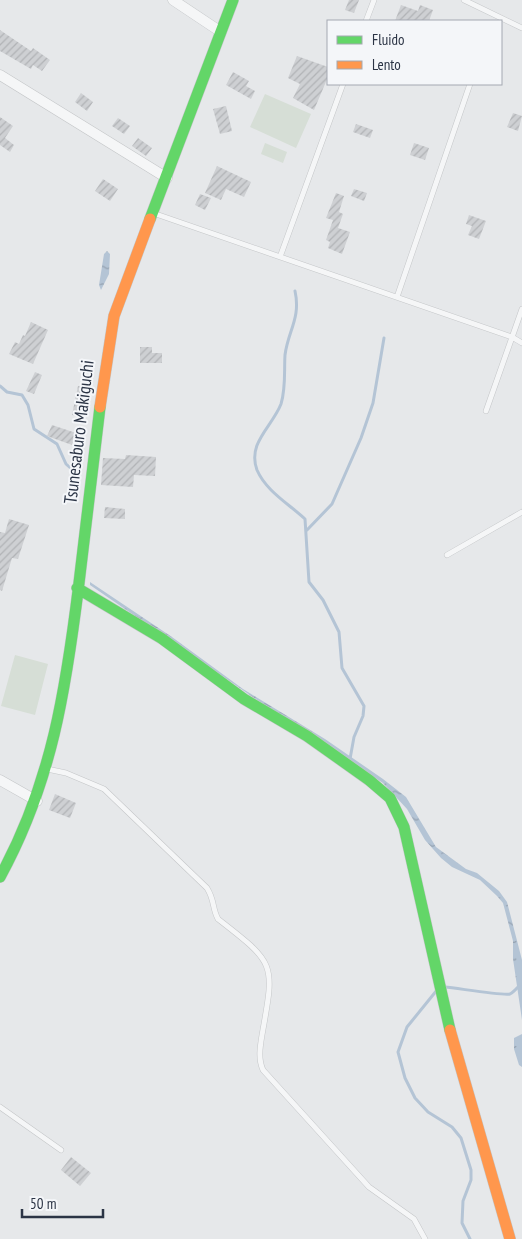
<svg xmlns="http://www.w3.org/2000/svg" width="522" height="1239" viewBox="0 0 522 1239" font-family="'PT Sans Narrow',sans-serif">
	<defs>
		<pattern id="water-ripples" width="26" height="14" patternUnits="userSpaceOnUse" patternTransform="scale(1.25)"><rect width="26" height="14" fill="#b4c4d5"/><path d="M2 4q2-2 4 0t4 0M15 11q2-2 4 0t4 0" fill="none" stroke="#93a0af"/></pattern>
		<pattern id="building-hatch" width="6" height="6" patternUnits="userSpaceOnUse" patternTransform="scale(1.25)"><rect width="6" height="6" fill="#ced0d3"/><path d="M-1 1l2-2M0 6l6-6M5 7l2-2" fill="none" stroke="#b1b3b6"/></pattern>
	</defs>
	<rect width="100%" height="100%" fill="#e6e8ea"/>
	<path fill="#d6ded6" d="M 265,94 L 311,114 L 296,148 L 250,127 Z
		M 265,143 L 287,152 L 283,163 L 261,154 Z
		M 15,655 L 48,664 L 35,715 L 1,706 Z"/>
	<path fill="url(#water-ripples)" d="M 107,251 L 110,254 L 109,274 L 101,290 L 99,285 L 104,254 Z
		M 90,582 L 172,637 L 243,689 L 325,739 L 383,779 L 406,797 L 436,847 L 466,869 L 477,873 L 499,891 L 507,902 L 522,960 L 522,1020 L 513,959 L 513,941 L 503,903 L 497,896 L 480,880 L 452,867 L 441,858 L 425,840 L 407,809 L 383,783 L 292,724 L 90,585 Z
		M 522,1034 L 522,1067 L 519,1065 L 514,1049 L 514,1038 Z"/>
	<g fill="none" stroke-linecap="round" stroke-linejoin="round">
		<path stroke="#b4c4d5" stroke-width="3" d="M 295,291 C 301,318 288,331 285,355 C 284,371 286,388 281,404 C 272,427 247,443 257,470 C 266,491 289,504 305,519 L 309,582 L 323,600 L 339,632 L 342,668 L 364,706 L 363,716 L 354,737 L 350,759
			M 0,386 L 7,392 L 22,395 L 28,405 L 34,429 L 57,444 L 66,464 L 75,472
			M 307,530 L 332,504 L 361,438 L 373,403 L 384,338
			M 445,987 C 457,988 503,996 510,994 C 514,992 517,988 519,986
			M 437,990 L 407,1027 L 398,1052 L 405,1078 L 415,1098 L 428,1112 L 452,1127 L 461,1138 L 471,1170 L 471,1180 L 463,1201 L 462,1223 L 470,1239"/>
	</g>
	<path fill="url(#building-hatch)" d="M 349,0 L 359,0 L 354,13 L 345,10 Z
		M 401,5 L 418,11 L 420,5 L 433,10 L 429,21 L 395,21 Z
		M 0,30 L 31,51 L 33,48 L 50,60 L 42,71 L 33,65 L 31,69 L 0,51 Z
		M 297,56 L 328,67 L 328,77 L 314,110 L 293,98 L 300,84 L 288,78 Z
		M 233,72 L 249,81 L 246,86 L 255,91 L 251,99 L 226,85 Z
		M 81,93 L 93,102 L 87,111 L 75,102 Z
		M 226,106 L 232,131 L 220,134 L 213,109 Z
		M 513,113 L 522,116 L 518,131 L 507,127 Z
		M 0,117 L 13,126 L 5,138 L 14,145 L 10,152 L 0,145 Z
		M 118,118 L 130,126 L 124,134 L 112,126 Z
		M 356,124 L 373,130 L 370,138 L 353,132 Z
		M 138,138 L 152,148 L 146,156 L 132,146 Z
		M 414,143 L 429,148 L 425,160 L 410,155 Z
		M 217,166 L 251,182 L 244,197 L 226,189 L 221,200 L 205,193 Z
		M 103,179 L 118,189 L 110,201 L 95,191 Z
		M 354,189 L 367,193 L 364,201 L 351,196 Z
		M 336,193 L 344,196 L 339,212 L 343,214 L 338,228 L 350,232 L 342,254 L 328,248 L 330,242 L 326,240 L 333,220 L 326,218 Z
		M 200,194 L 211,198 L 205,210 L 195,205 Z
		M 469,215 L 486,221 L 479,239 L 468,235 L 472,226 L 466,224 Z
		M 31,322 L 48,330 L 33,364 L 9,354 L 15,342 L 19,344 L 23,335 L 25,336 Z
		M 140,347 L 152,347 L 152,353 L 162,353 L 162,363 L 140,363 Z
		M 35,372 L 42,375 L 34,394 L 26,391 Z
		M 78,386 L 90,389 L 86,417 L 72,415 Z
		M 52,425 L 76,433 L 72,445 L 47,436 Z
		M 126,455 L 156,457 L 155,476 L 134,475 L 133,487 L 101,485 L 103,458 L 125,459 Z
		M 105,507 L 125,509 L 125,519 L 104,518 Z
		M 9,519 L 29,525 L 18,559 L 12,558 L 2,591 L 0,590 L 0,532 L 5,533 Z
		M 55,794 L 76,803 L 70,818 L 49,810 Z
		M 71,1157 L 91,1173 L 80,1186 L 61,1170 Z"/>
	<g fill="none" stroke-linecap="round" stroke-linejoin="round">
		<defs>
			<path id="lane" d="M 464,0 L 522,28
				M 366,21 L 374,0
				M 153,213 L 512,337 L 522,343
				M 280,257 L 343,84
				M 397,297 L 470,84
				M 486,411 L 522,309
				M 447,555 L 522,512
				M 47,769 L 66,773 L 104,789 L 207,888 C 215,901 212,908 218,919 C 276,964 275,963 262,1035 C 260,1047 258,1059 263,1070 L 369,1187 L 414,1219 L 425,1239
				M 0,1107 L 61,1150"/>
			<path id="street" d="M 173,0 L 221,32
				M 0,75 L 167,178
				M 0,780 L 37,801"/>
			<path id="fast" d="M 150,219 L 233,0
				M 77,588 L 161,638 L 244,699 L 307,736 L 369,780 L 390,798 L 404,827 L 450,1030
				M 0,877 C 52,782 66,689 79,583 C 86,525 93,466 100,407"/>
			<path id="slow" d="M 100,407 L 114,316 L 150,219
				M 450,1030 L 510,1239"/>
		</defs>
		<use href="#lane" stroke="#c4c6c8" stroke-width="6"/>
		<use href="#street" stroke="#c4c6c8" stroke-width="11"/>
		<use href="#fast" stroke="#c4c6c8" stroke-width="12"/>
		<use href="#slow" stroke="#c4c6c8" stroke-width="12"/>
		<use href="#lane" stroke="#f5f6f7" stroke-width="5"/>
		<use href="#street" stroke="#f5f6f7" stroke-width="10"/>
		<use href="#fast" stroke="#63d668" stroke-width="11"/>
		<use href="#slow" stroke="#ff974d" stroke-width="11"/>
	</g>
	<g text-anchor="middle" stroke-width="4" stroke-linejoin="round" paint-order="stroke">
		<g font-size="18" fill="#2b3445" stroke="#f4f6f9">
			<text transform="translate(79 432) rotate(-83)" y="6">Tsunesaburo Makiguchi</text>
		</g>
	</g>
	<rect x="327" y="20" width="175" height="65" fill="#f4f6f9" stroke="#a4a8b1"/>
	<rect x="337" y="36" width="25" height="8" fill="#63d668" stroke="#a4a8b1"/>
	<text x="372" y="45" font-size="15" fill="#2b3445">Fluido</text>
	<rect x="337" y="61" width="25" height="8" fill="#ff974d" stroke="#a4a8b1"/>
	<text x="372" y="70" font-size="15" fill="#2b3445">Lento</text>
	<path d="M22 1209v8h81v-8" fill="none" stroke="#2b3445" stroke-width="2.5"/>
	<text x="30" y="1209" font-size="15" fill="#2b3445" stroke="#f4f6f9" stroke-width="4" paint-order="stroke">50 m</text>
</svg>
